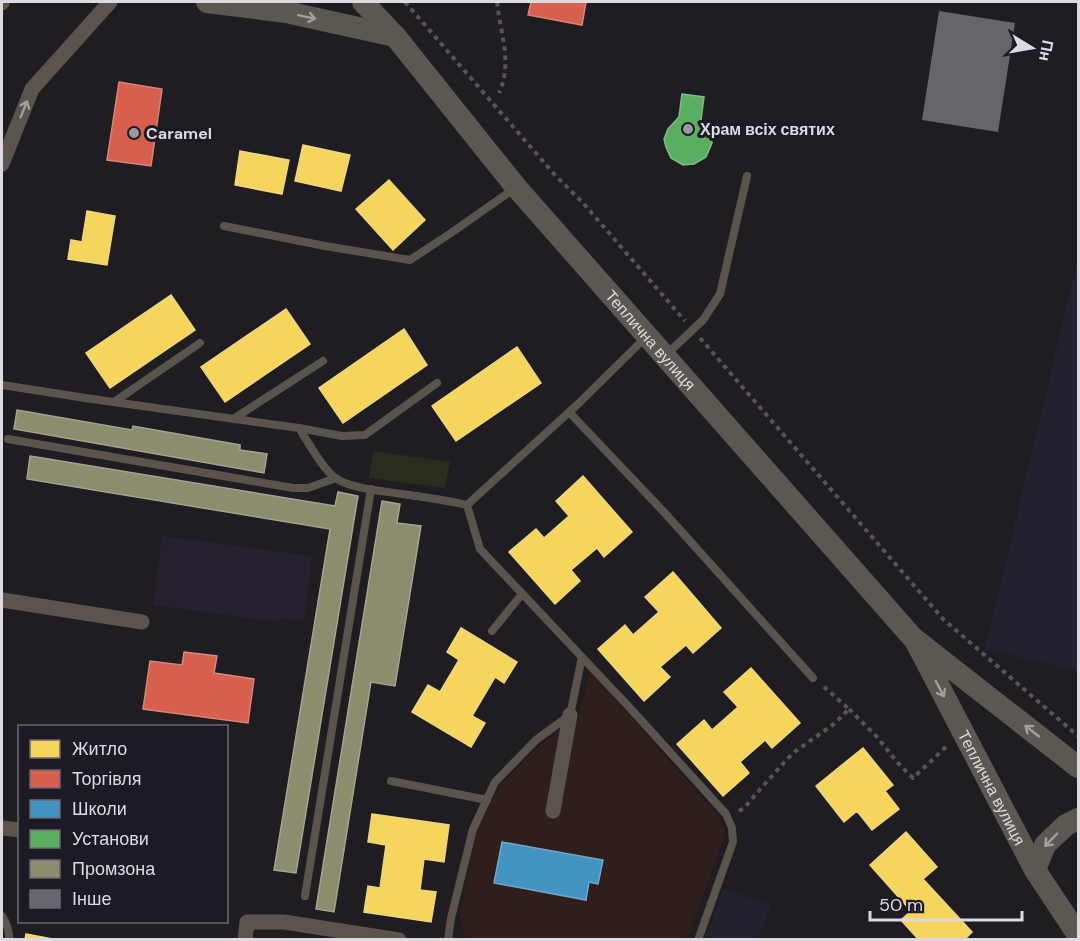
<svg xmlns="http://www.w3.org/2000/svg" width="1080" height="941" viewBox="0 0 1080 941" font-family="'DM Sans',sans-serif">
	<rect width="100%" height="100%" fill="#1f1d22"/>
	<path fill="#26202f" d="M 162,536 L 312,556 L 304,621 L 280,618 L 279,622 L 153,605 Z"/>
	<path fill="#23202f" d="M 1078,258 L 1078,671 L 985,649 Z
		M 724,888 L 771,905 L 758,939 L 705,939 Z"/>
	<path fill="#2f1e1c" d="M 590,671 L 718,816 L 726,832 L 687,939 L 465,939 L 460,916 L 476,830 L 500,785 L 540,745 L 578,719 Z"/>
	<path fill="#282d1e" d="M 373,451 L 450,462 L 445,488 L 369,478 Z"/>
	<path fill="#f6d55c" stroke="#eed684" stroke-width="1.5" d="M 303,145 L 350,155 L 341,191 L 295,181 Z
		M 240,151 L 289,160 L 282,194 L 235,185 Z
		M 389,180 L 425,220 L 393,250 L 356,209 Z
		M 87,211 L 115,216 L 107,265 L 68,259 L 71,240 L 82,242 Z
		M 171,295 L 195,330 L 110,388 L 86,353 Z
		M 286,309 L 310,344 L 225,402 L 201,367 Z
		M 404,329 L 427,365 L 343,423 L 319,388 Z
		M 517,347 L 541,383 L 456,441 L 432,406 Z
		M 583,476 L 632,532 L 604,557 L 597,548 L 571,570 L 580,581 L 555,604 L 509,552 L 536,529 L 544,538 L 569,516 L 556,501 Z
		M 673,572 L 721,628 L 693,653 L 686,645 L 660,667 L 670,677 L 644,701 L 598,649 L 625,625 L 633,635 L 659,612 L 645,597 Z
		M 461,628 L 517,662 L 504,683 L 495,677 L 472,716 L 485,723 L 471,747 L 412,712 L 428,685 L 440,692 L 459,660 L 447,652 Z
		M 751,668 L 800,723 L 772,748 L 765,740 L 740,762 L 749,773 L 723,796 L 677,744 L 704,720 L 712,730 L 738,707 L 724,692 Z
		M 863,748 L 893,785 L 885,791 L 899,809 L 872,830 L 857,811 L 844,822 L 816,786 Z
		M 372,814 L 449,825 L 444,862 L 424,859 L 420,890 L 436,892 L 431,922 L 364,912 L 368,886 L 380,888 L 386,845 L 368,842 Z
		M 906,832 L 937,867 L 923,879 L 972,932 L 964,940 L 919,940 L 901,920 L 911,911 L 870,865 Z
		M 26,934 L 58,940 L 25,940 Z"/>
	<path fill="#d6604d" stroke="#d8857a" stroke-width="1.5" d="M 531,2 L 586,2 L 582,25 L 528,15 Z
		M 119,82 L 162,89 L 151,166 L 107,160 Z
		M 184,652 L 217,656 L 214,673 L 254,679 L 248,723 L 143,709 L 150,661 L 182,665 Z"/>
	<path fill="#4393c3" stroke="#71a8cc" stroke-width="1.5" d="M 502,842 L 603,860 L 598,884 L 589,882 L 586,900 L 494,883 Z"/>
	<path fill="#5aae61" stroke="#81bb88" stroke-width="1.5" d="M 682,94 L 704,97 L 701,120 L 710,129 L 712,143 L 706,157 L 694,164 L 683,165 L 671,158 L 666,147 L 664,139 L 668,129 L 679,117 Z"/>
	<path fill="#8c8c6e" stroke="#a4a391" stroke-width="1.5" d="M 17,410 L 132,430 L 133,426 L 240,445 L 240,450 L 267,454 L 264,473 L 14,429 Z
		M 30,456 L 335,506 L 338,492 L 358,496 L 296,873 L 274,870 L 330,529 L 27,479 Z
		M 382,501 L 400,504 L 397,523 L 421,526 L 395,686 L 371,682 L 334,912 L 316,909 Z"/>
	<path fill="#67646c" d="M 939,11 L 1015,23 L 998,132 L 922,120 Z"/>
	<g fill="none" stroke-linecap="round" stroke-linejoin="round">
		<path stroke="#585452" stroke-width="4" stroke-dasharray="4.5 4.5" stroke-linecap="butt" d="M 405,2 L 554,174 L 584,204 L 685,321
			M 497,2 C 500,32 513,63 499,93
			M 700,338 L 943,619 L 1078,736
			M 849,709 L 878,738 L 897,762 L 913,778 L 947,746
			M 739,811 L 744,808 L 770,778 L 793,753 L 834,724 L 849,709 L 822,685"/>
		<path stroke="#5a544c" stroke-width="8" d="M 224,226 L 325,246 L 410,260 L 451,233 L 515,188
			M 666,355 L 703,320 L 720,294 L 747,176
			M 2,385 L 92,399 L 299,428 C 308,442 322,468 334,477 C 350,489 383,491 402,494 C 424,497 445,500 467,505 L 480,549 L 630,708 L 726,814 L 732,828 L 733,842 L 698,940
			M 114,402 L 200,343
			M 569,412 L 663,511 L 813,678
			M 233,419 L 323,361
			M 299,428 L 342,436 L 365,435 L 437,383
			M 8,439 L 293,488 L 308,488 L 336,478
			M 467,505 L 578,404 L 645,338
			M 492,631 L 522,594
			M 391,781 L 487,800
			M 305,896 L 371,489
			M 2,916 C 6,922 10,932 9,940
			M 448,940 L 451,918 L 473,829 L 495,782 L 536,740 L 570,715 L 582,657"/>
		<path stroke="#5a544c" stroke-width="15" d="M 2,3 L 2,2
			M 2,164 L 32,89 L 110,2
			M 2,600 L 142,622
			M 553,811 L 570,715
			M 2,828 L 20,830
			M 245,940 L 247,922 L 284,922 L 399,940"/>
		<g stroke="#5c5750" stroke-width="22">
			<path d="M 207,2 L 286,12 L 395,36"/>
			<path id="s1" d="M 363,2 L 395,36 L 516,187 L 913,638 L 1078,767"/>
			<path id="s2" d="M 917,644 L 1035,870 L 1078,935"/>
			<path d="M 1035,870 L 1045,845 L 1066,825 L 1078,819"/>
		</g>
	</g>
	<defs><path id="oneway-shaft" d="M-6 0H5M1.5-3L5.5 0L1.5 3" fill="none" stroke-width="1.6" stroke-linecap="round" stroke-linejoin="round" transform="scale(1.5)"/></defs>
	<g stroke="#a39fa0">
		<use href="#oneway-shaft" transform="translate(307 17) rotate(12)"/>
		<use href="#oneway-shaft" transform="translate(940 689) rotate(62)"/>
		<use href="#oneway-shaft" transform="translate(1032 731) rotate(-142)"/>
		<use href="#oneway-shaft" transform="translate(1051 840) rotate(134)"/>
	</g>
	<use stroke="#a29e9e" href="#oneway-shaft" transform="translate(24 109) rotate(-68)"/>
	<g fill="#9a989f" stroke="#1e1a25" stroke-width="2">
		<circle cx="688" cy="129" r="6"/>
		<circle cx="134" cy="133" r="6"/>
	</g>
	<g text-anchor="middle" stroke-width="6" stroke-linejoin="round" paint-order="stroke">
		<g font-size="16" font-weight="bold" fill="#dddae2" stroke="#1e1a25" text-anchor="start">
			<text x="700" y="135">Храм всіх святих</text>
			<text x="146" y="139">Caramel</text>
		</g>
		<g font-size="16" fill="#dddae2" stroke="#1e1a25">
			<text dy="6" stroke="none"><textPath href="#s1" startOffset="444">Теплична вулиця</textPath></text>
			<text dy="6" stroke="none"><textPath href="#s2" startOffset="162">Теплична вулиця</textPath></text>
		</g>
	</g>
	<rect width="1080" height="941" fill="none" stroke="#dddae2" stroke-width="6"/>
	<rect x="18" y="725" width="210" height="198" fill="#1e1a25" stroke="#6a6771" stroke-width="1.5"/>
	<rect x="30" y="740" width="30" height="18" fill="#f6d55c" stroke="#6a6771" stroke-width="1.5"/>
	<text x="72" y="755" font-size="18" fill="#dddae2">Житло</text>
	<rect x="30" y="770" width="30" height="18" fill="#d6604d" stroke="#6a6771" stroke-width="1.5"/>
	<text x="72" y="785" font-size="18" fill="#dddae2">Торгівля</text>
	<rect x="30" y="800" width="30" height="18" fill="#4393c3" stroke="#6a6771" stroke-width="1.5"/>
	<text x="72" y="815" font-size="18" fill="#dddae2">Школи</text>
	<rect x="30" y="830" width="30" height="18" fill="#5aae61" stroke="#6a6771" stroke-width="1.5"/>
	<text x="72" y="845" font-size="18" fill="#dddae2">Установи</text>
	<rect x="30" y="860" width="30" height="18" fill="#8c8c6e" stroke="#6a6771" stroke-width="1.5"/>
	<text x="72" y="875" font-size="18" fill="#dddae2">Промзона</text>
	<rect x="30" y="890" width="30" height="18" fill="#67646c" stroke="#6a6771" stroke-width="1.5"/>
	<text x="72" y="905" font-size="18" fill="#dddae2">Інше</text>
	<g transform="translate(1032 48) rotate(101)" stroke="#1e1a25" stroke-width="4.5" paint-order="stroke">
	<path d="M0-4.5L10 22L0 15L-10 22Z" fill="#dddae2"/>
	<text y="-9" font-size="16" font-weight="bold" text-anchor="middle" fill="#dddae2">Пн</text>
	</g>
	<path d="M870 911v9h152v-9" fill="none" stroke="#dddae2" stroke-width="3"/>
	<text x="879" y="911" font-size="18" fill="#dddae2" stroke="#1e1a25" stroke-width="4.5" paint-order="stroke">50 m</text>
</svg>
